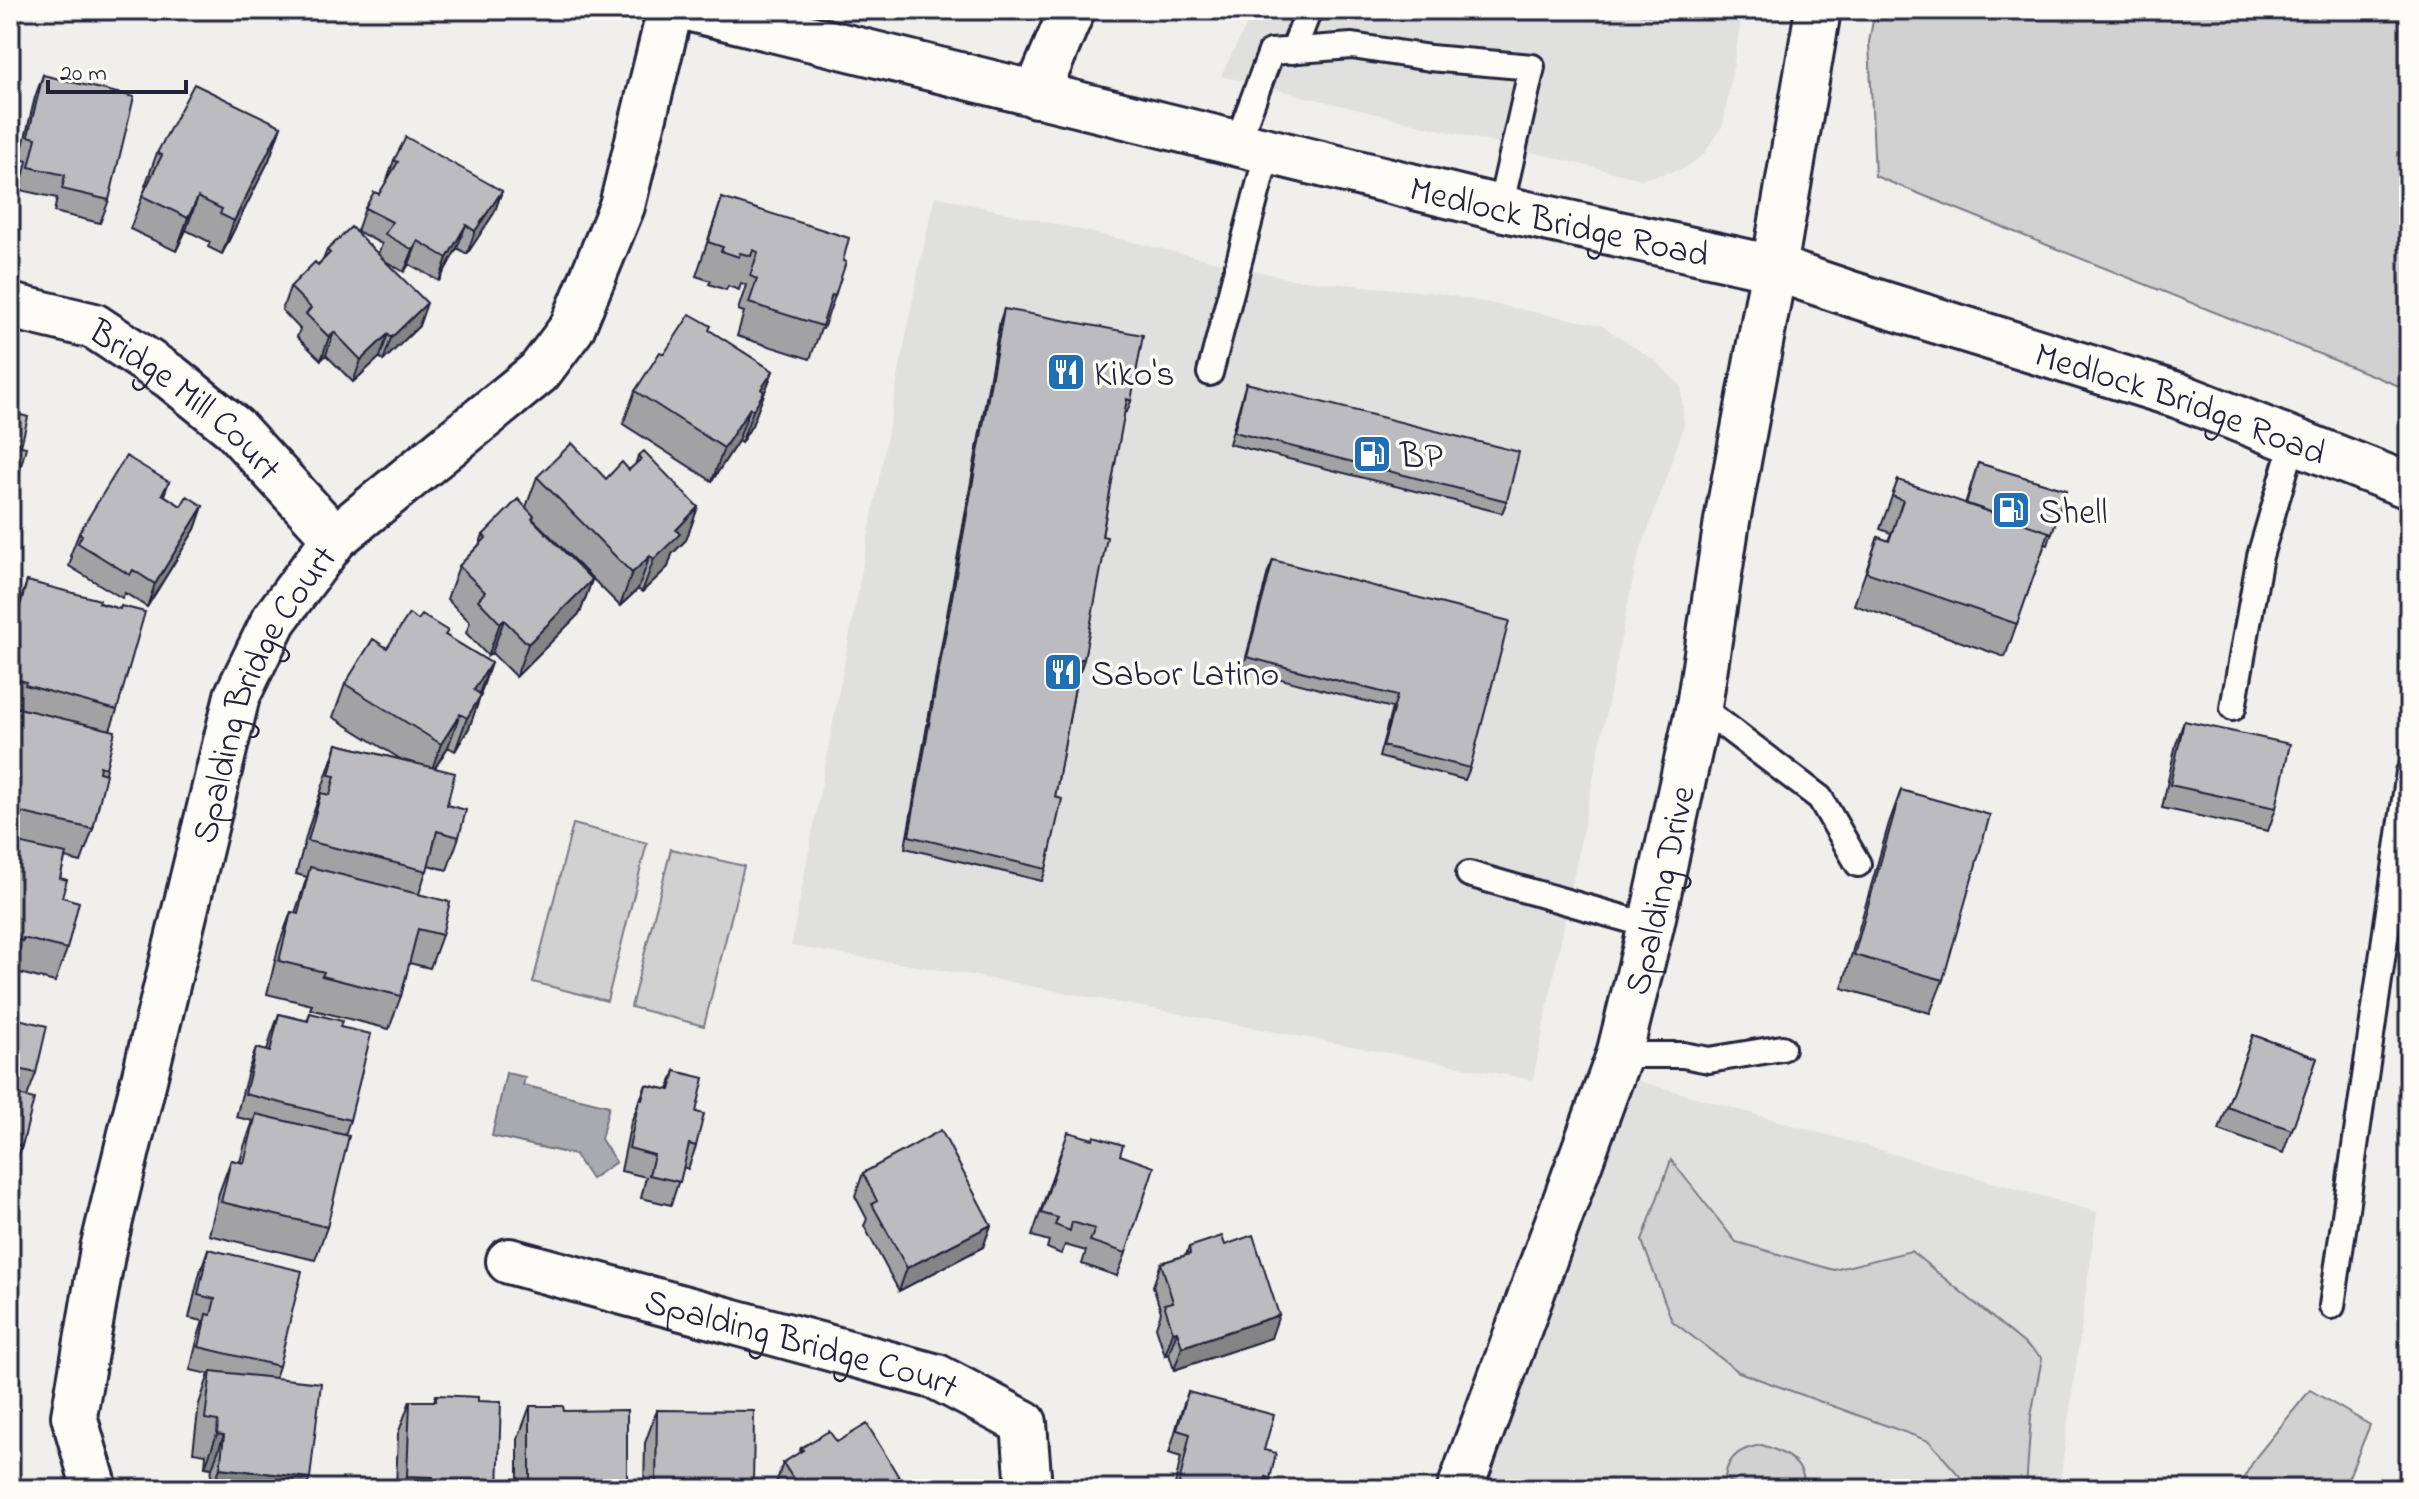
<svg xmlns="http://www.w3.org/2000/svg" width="2419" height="1499" viewBox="0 0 2419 1499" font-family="'Indie Flower',sans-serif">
	<rect width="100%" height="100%" fill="#f0efec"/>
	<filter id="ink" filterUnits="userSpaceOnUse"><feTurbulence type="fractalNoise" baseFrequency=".0125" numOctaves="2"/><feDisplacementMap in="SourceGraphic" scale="16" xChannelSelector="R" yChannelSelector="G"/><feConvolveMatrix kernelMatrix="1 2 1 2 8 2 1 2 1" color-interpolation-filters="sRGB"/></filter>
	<g filter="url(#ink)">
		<path fill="#e0e0df" d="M 1254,10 L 1743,10 L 1723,125 L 1704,154 L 1684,169 L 1641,179 L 1221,76 Z
			M 935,196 L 1291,279 L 1437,293 L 1601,325 L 1654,360 L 1681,386 L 1684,426 L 1636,564 L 1533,1080 L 965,974 L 791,946 L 919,267 Z
			M 1618,1075 L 2097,1212 L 2059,1489 L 1462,1489 Z"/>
		<path fill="#d2d1d1" stroke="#7a7a86" stroke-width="2" d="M 1875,10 L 2409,10 L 2409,390 L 1875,176 L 1869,42 Z
			M 573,824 L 647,843 L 607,1001 L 533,982 Z
			M 671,849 L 744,866 L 704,1026 L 631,1007 Z
			M 1671,1160 L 1736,1242 L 1834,1270 L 1911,1251 L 2042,1358 L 2031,1416 L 2026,1489 L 1971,1489 L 1929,1441 L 1739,1372 L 1672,1321 L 1642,1241 Z
			M 2310,1390 L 2370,1425 L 2344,1489 L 2237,1489 L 2256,1457 Z
			M 1762,1445 C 1784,1452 1807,1463 1804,1489 C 1780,1489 1743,1497 1725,1477 C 1728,1455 1742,1448 1762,1445 Z"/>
		<path fill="#a9a9b0" stroke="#737381" stroke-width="2" d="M 506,1073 L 525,1077 L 523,1085 L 609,1106 L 601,1139 L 616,1162 L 591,1179 L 575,1155 L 492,1136 Z"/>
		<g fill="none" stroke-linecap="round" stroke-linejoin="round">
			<defs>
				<path id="lane" d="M 1293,51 L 1309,10
					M 1237,143 L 1271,52 L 1352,46 L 1430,58 L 1532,67 L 1500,208
					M 1210,373 L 1268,150
					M 1699,706 L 1820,798 L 1858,864
					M 2233,708 L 2260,556 L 2294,440
					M 1469,874 L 1651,926
					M 1619,1055 L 1683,1055 L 1709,1060 L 1782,1048
					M 2332,1306 L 2409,772"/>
				<g id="street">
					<path d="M 1036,95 L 1072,10"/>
					<path id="s1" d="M 10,306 L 94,326 L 171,377 L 234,428 L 335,538"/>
					<path id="s2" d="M 509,1261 L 937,1377 L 1024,1423 L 1029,1489"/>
					<path id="s3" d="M 95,1489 L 74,1416 L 103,1249 L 237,696 L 274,620 L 335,538 L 539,372 L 572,328 L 622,206 L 670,10"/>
				</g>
				<g id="secondary">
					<path id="s4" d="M 695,10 L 1500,208 L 1774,268 L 1854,295 L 2177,395 L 2409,486"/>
					<path id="s5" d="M 1460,1489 L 1619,1055 L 1651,926 L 1699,706 L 1727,521 L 1774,268 L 1818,10"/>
				</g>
			</defs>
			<use href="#lane" stroke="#22223b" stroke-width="30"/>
			<use href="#street" stroke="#22223b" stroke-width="50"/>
			<use href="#secondary" stroke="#22223b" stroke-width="50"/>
			<use href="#lane" stroke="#fdfcf7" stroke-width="24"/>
			<use href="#street" stroke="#fdfcf7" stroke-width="44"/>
			<use href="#secondary" stroke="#fdfcf7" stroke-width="44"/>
		</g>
		<path fill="#a2a2a5" stroke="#22223b" stroke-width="2" d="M 1624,10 L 1651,10 L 1649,15 Z
			M 43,75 L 109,200 L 100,223 L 54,212 L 57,198 L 20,190 L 27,161 L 20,159 L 35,97 Z
			M 281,126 L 269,160 L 222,254 L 208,247 L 210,242 L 186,230 L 176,251 L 130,229 L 146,187 L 145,186 L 157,153 Z
			M 394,160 L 502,191 L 494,213 L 467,254 L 457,248 L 439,281 L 409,264 L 404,272 L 387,262 L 419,326 L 383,361 L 380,357 L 353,382 L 326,355 L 321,360 L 297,337 L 300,329 L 282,310 L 290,287 L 323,260 L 327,250 L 378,254 L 382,244 L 357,231 L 365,208 L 379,194 L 386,183 Z
			M 722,198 L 843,261 L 835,296 L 823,329 L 821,329 L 810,359 L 737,336 L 744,312 L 738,310 L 746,285 L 741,283 L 739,290 L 728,286 L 726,290 L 709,284 L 711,281 L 696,276 Z
			M 1004,309 L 1131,401 L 1127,412 L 1124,412 L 1102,536 L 1084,659 L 1080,671 L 1078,671 L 1055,797 L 1046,869 L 1042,881 L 905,848 L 1000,321 Z
			M 709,330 L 773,371 L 752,425 L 741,443 L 738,441 L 712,481 L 623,424 L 635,391 L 664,354 Z
			M 1246,383 L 1507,501 L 1502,513 L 1229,444 Z
			M 10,412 L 21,446 L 18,477 L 10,499 Z
			M 638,456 L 698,507 L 686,540 L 672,554 L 668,567 L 642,592 L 638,589 L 620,606 L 533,519 L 533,520 L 592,580 L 580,613 L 516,677 L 492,653 L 488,656 L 466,633 L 470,622 L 447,599 L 459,566 L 479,545 L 483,535 L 526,507 L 537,477 L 606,479 L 629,470 L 635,465 Z
			M 1978,463 L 2066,490 L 2048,545 L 2045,544 L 2005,657 L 1854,605 L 1878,537 L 1888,541 L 1891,533 L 1880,529 L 1898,480 L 1965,504 Z
			M 169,482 L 164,495 L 181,506 L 203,506 L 195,529 L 147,607 L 125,593 L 122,598 L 69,566 L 72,557 L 70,556 L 79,533 Z
			M 1273,560 L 1470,768 L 1465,780 L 1379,757 L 1392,708 L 1243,669 L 1268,572 Z
			M 27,581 L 120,609 L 117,710 L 110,730 L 106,768 L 93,829 L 81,862 L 65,858 L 60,878 L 67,949 L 55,982 L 12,971 L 10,974 L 10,632 Z
			M 418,620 L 447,636 L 491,663 L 469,728 L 455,751 L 448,747 L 435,768 L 459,837 L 447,870 L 428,865 L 419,894 L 442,935 L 430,968 L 409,963 L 401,996 L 389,1029 L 310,1009 L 312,1005 L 267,994 L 279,945 L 291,912 L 295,913 L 307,877 L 296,874 L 309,826 L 337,744 L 402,760 L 333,717 L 345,684 L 387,648 Z
			M 2184,721 L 2276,808 L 2268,831 L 2162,808 L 2176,744 Z
			M 1901,790 L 1943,980 L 1930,1013 L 1842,988 L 1889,823 Z
			M 310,1013 L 340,1027 L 350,1120 L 345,1135 L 327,1227 L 315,1260 L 209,1235 L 219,1193 L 231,1160 L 240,1162 L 244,1147 L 253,1121 L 236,1117 L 248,1071 L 256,1048 L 267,1051 L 271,1036 L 279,1014 L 307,1021 Z
			M 10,1017 L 36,1073 L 27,1097 L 22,1146 L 10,1179 Z
			M 2253,1035 L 2317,1058 L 2283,1153 L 2219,1130 Z
			M 675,1071 L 696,1112 L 696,1146 L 688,1169 L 683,1167 L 671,1205 L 641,1198 L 646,1177 L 621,1171 L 631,1122 L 646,1085 L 668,1090 Z
			M 1060,1154 L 1120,1155 L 1126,1253 L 1117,1276 L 1082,1264 L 1086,1251 L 1065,1245 L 1061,1254 L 1047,1248 L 1049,1241 L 1032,1236 Z
			M 863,1173 L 991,1225 L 983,1247 L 899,1291 L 864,1226 L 867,1219 L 855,1196 Z
			M 1225,1245 L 1271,1338 L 1174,1370 L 1169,1354 L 1165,1355 L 1156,1327 L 1161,1312 L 1153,1286 L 1161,1263 L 1186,1255 L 1189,1247 Z
			M 208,1249 L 279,1366 L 275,1378 L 306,1489 L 209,1489 L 212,1468 L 205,1467 L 206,1454 L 193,1452 L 199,1404 L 209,1374 L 190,1370 L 198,1337 L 203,1321 L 189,1318 L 200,1272 Z
			M 1188,1392 L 1264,1450 L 1270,1479 L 1266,1489 L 1174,1489 L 1181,1457 L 1169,1453 L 1180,1415 Z
			M 436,1395 L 478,1401 L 498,1489 L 396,1489 L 398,1434 L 410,1401 L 434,1401 Z
			M 530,1406 L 564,1411 L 627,1489 L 518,1489 L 518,1439 Z
			M 657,1410 L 753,1489 L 644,1489 L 645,1443 Z
			M 837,1442 L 906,1489 L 777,1489 L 775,1486 L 783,1463 L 799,1453 L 801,1448 Z"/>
		<path fill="#848486" stroke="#22223b" stroke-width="2" d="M 281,126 L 269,160 L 222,254 L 234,221 Z
			M 502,191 L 494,213 L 467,254 L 475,231 Z
			M 198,197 L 186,230 L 176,251 L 188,218 Z
			M 466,225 L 457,248 L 439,281 L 447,258 Z
			M 418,241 L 409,264 L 404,272 L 413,250 Z
			M 427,303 L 419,326 L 383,361 L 391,338 Z
			M 334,332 L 326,355 L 321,360 L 329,337 Z
			M 388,334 L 380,357 L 353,382 L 361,360 Z
			M 773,371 L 752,425 L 741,443 L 761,389 Z
			M 750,408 L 738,441 L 712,481 L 724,448 Z
			M 203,506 L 195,529 L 147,607 L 155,584 Z
			M 698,507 L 686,540 L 672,554 L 668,567 L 642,592 L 654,559 L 676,530 Z
			M 650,556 L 638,589 L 620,606 L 632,573 Z
			M 592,580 L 580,613 L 516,677 L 528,644 Z
			M 504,620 L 492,653 L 488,656 L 500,623 Z
			M 1080,659 L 1084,659 L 1080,671 L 1076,670 Z
			M 491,663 L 478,696 L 474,690 Z
			M 481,695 L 469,728 L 455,751 L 467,718 Z
			M 460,714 L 448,747 L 429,777 L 441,744 Z
			M 991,1225 L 983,1247 L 899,1291 L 907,1268 Z
			M 1279,1315 L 1271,1338 L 1174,1370 L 1182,1347 Z
			M 1177,1331 L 1169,1354 L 1165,1355 L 1173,1332 Z
			M 217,1434 L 224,1435 L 212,1468 L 205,1467 Z
			M 220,1468 L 310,1478 L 306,1489 L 212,1489 Z
			M 407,1476 L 433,1477 L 429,1489 L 402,1489 Z
			M 433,1483 L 453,1483 L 451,1489 L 431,1489 Z"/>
		<path fill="#bcbcc0" stroke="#22223b" stroke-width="2" d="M 43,75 L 134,97 L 109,200 L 62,189 L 65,175 L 29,167 L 36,138 L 28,136 Z
			M 194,84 L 281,126 L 234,221 L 220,214 L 222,209 L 198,197 L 188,218 L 142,196 L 162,155 L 157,153 Z
			M 406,137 L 502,191 L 475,231 L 466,225 L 447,258 L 418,241 L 413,250 L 385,234 L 392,222 L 365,208 L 374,192 L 379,194 L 398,162 L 394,160 Z
			M 722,198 L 849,238 L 843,261 L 846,262 L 835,296 L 832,295 L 822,326 L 749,303 L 757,279 L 750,276 L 758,252 L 753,250 L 751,256 L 740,253 L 739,257 L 721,251 L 723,247 L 708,242 Z
			M 351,227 L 427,303 L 391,338 L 388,334 L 361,360 L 334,332 L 329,337 L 306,314 L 311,308 L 290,287 L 315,262 L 318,265 L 330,253 L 327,250 Z
			M 1004,309 L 1143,335 L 1131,401 L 1127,399 L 1102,536 L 1107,537 L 1084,659 L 1080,659 L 1055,797 L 1062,799 L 1046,869 L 909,836 Z
			M 690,314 L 711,326 L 709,330 L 773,371 L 761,389 L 764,392 L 753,410 L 750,408 L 724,448 L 635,391 L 660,352 L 664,354 Z
			M 1246,383 L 1519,452 L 1507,501 L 1234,432 Z
			M 10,412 L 28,417 L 21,446 L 26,447 L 18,477 L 12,476 L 10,485 Z
			M 572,443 L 606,479 L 622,462 L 629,470 L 641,459 L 638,456 L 644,451 L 698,507 L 676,530 L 680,534 L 654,559 L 650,556 L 632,573 L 537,477 Z
			M 126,456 L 169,482 L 162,494 L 181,506 L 187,496 L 203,506 L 155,584 L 133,570 L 130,575 L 78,543 L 82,535 L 79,533 Z
			M 1978,463 L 2066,490 L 2052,533 L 1966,504 Z
			M 1898,480 L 2049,532 L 2017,624 L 1866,572 L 1878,537 L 1889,541 L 1903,500 L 1892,496 Z
			M 518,499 L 534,516 L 532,519 L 592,580 L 528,644 L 504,620 L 500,623 L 478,600 L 485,592 L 459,566 L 486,538 L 483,535 Z
			M 1273,560 L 1509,621 L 1470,768 L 1383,746 L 1397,696 L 1247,657 Z
			M 27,581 L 100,600 L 99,603 L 120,609 L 121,606 L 145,612 L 117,710 L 25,685 L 26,682 L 10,677 L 10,642 Z
			M 409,614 L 418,620 L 422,615 L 448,631 L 445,635 L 491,663 L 474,690 L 481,695 L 467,718 L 460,714 L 441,744 L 345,684 L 373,639 L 387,648 Z
			M 10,706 L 115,731 L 106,768 L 100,766 L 99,772 L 106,774 L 93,829 L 10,810 Z
			M 2184,721 L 2290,744 L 2276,808 L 2170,785 Z
			M 337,744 L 455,773 L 447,805 L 466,810 L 459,837 L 437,831 L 427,871 L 308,841 L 321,793 L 330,795 L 335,776 L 329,775 Z
			M 1901,790 L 1990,815 L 1943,980 L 1854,955 Z
			M 10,841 L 66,854 L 60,878 L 67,880 L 62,897 L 79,902 L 67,949 L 23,938 L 23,941 L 10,938 Z
			M 310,867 L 450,902 L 442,935 L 418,929 L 401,996 L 322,976 L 324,972 L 279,961 L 291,912 L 298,914 Z
			M 310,1013 L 342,1021 L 340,1027 L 371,1034 L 350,1120 L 245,1094 L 256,1048 L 270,1052 L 279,1014 L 308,1021 Z
			M 10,1017 L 47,1026 L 36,1073 L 10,1067 Z
			M 2253,1035 L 2317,1058 L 2292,1130 L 2227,1107 Z
			M 675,1071 L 704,1078 L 696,1112 L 704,1114 L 696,1146 L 689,1144 L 680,1182 L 649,1175 L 654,1155 L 629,1148 L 639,1100 L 642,1100 L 646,1085 L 670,1090 Z
			M 10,1093 L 34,1099 L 22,1146 L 10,1143 Z
			M 256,1114 L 349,1136 L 327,1227 L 221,1202 L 231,1160 L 244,1163 Z
			M 941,1130 L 991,1225 L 907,1268 L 872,1204 L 877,1201 L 863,1173 Z
			M 1068,1132 L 1093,1139 L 1094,1136 L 1123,1145 L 1120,1155 L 1154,1167 L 1126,1253 L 1090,1241 L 1095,1229 L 1072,1222 L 1070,1231 L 1055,1225 L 1058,1218 L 1041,1213 Z
			M 1253,1235 L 1279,1315 L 1182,1347 L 1177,1331 L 1173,1332 L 1164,1304 L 1173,1302 L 1161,1263 L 1190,1254 L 1189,1247 L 1222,1236 L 1225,1245 Z
			M 208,1249 L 302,1271 L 279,1366 L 199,1347 L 206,1314 L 211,1315 L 215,1299 L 198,1295 Z
			M 211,1371 L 321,1383 L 310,1478 L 220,1468 L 224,1435 L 217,1434 L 218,1421 L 205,1419 Z
			M 1188,1392 L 1274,1415 L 1264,1450 L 1276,1453 L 1270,1479 L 1266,1477 L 1263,1489 L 1198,1489 L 1179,1484 L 1190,1434 L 1177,1430 Z
			M 436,1395 L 478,1397 L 478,1401 L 501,1402 L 498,1489 L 453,1489 L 453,1483 L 433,1483 L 433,1477 L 407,1476 L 410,1401 L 436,1401 Z
			M 530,1406 L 563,1406 L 564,1411 L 627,1410 L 627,1489 L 530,1489 Z
			M 657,1410 L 754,1411 L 753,1489 L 656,1489 Z
			M 867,1424 L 906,1489 L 800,1489 L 783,1463 L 803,1450 L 801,1448 L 829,1431 L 837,1442 Z"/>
	</g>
	<defs>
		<symbol id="restaurant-square" viewBox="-11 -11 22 22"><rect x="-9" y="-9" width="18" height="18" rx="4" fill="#1f6fb2" stroke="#fdfcf7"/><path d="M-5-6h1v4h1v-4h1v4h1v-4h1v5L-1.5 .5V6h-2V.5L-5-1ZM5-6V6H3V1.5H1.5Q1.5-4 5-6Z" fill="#fff"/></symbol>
		<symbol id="fuel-square" viewBox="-11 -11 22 22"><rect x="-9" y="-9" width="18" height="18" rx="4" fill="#1f6fb2" stroke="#fdfcf7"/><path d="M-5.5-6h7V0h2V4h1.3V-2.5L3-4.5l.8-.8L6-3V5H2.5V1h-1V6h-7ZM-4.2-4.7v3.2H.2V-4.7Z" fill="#fff"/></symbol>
	</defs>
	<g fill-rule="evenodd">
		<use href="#restaurant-square" x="1044" y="350" width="44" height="44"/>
		<use href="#fuel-square" x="1350" y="432" width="44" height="44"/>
		<use href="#fuel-square" x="1989" y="488" width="44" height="44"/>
		<use href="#restaurant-square" x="1041" y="650" width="44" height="44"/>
	</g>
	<g text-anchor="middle" stroke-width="7" stroke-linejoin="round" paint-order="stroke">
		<g font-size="36" fill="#22223b" stroke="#fdfcf7">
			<text dy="13" stroke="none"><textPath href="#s4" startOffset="890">Medlock Bridge Road</textPath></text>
			<text dy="13" stroke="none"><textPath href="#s4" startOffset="1538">Medlock Bridge Road</textPath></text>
			<text dy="13" stroke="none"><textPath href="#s1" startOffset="204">Bridge Mill Court</textPath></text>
			<text dy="13" stroke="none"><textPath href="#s3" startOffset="826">Spalding Bridge Court</textPath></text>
			<text dy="13" stroke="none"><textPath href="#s5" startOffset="632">Spalding Drive</textPath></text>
			<text dy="13" stroke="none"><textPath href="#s2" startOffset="304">Spalding Bridge Court</textPath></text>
		</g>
		<g font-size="36" fill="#22223b" stroke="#fdfcf7" text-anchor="start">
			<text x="1094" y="385">Kiko's</text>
			<text x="1400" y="467">BP</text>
			<text x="2039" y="523">Shell</text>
			<text x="1091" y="685">Sabor Latino</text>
		</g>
	</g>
	<rect width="2419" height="1499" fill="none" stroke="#fdfcf7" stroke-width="40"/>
	<rect x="20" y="20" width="2379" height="1459" fill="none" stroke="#22223b" stroke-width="3" filter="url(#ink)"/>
	<path d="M48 80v12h138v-12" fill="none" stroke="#22223b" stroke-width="4"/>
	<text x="60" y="80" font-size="24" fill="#22223b" stroke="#fdfcf7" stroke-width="6" paint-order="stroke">20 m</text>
</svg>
